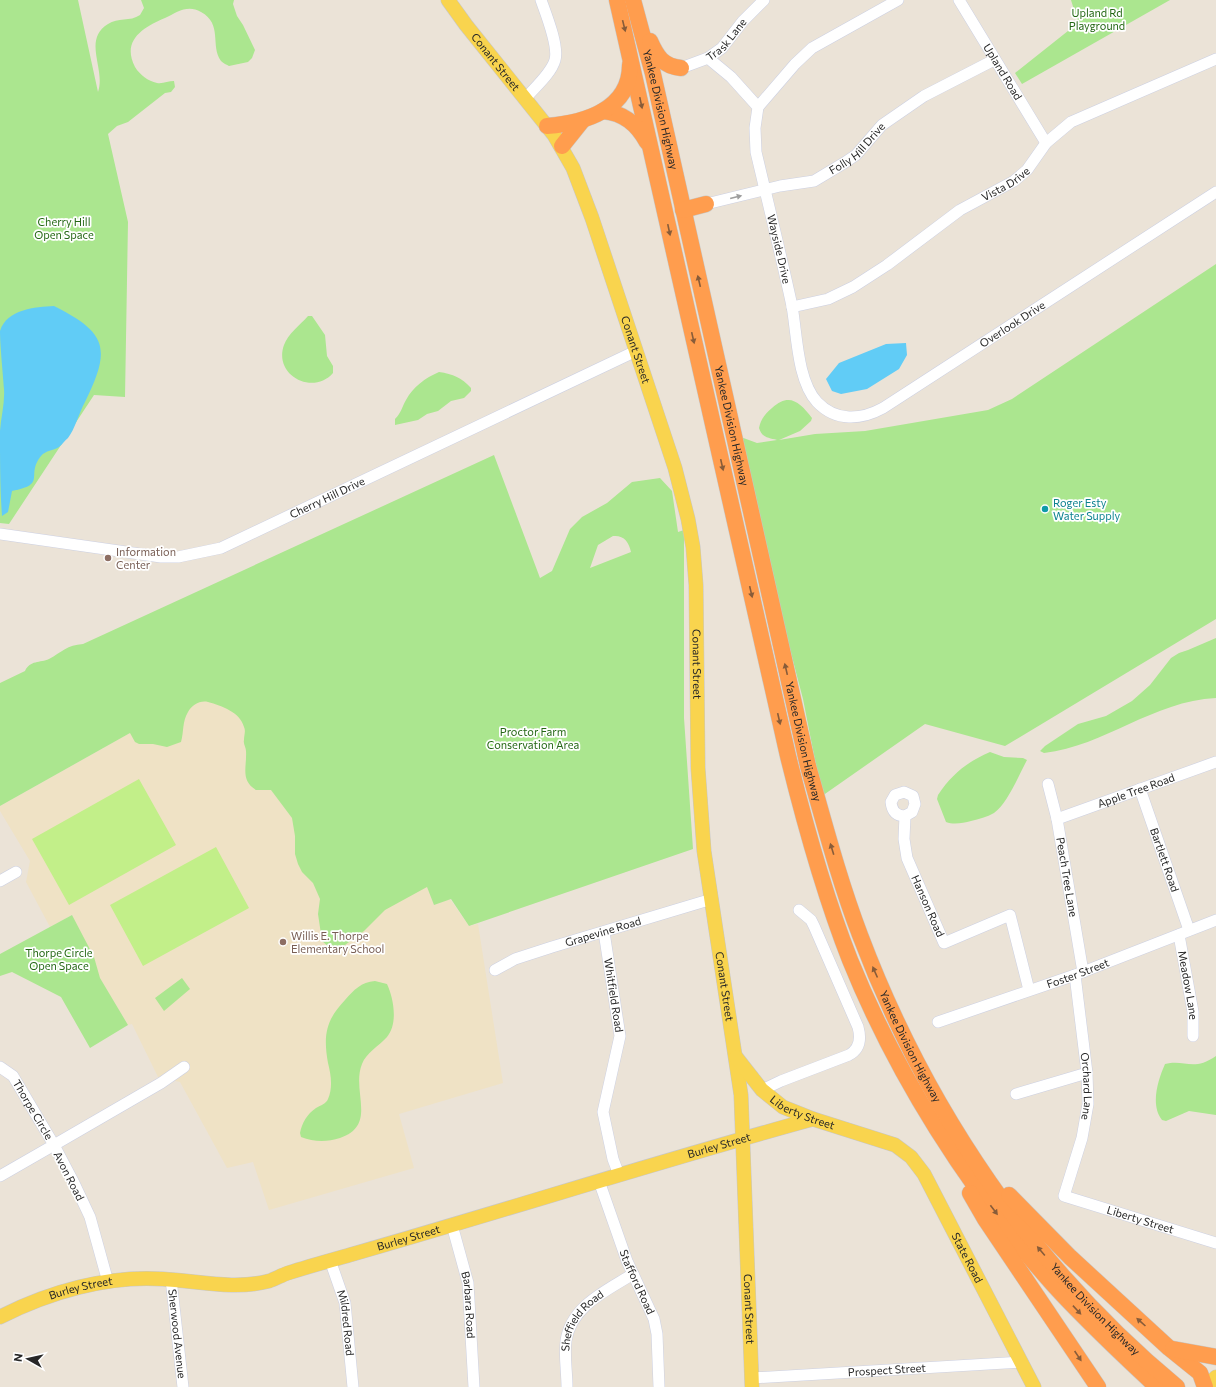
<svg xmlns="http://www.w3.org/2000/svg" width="1216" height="1387" viewBox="0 0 1216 1387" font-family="Commissioner,sans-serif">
	<rect width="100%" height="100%" fill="#ebe3d7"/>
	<path fill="#efe2c5" d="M 201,693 L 282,721 L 397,808 L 434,905 L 450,899 L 469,926 L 478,924 L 503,1083 L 399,1114 L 414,1168 L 269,1210 L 253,1162 L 227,1168 L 180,1082 L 158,1077 L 132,1024 L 128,1025 L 98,975 L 72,915 L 50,927 L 26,882 L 30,861 L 0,811 L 0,806 Z"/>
	<path fill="#abe68f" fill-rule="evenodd" d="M 0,0 L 78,0 L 98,92 C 106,69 82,40 108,24 C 118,17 130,22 140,15 L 144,8 L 141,0 L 234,0 L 233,4 L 237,16 L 243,25 L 255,50 L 252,58 L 248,62 L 229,66 C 227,65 223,63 221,61 C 210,46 223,24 201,12 C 188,4 177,12 165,18 C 144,27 121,40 135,67 C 140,75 148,81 157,83 C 163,84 168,81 174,81 L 175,87 L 171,92 L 165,93 L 128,122 L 117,126 L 108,134 L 128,222 L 125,397 L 94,395 L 9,524 L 0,523 Z
		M 1071,0 L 1170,0 L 1022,84 L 1015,73 L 1078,23 Z
		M 1216,264 L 1216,619 L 1005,746 L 925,724 L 822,796 L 803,699 L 771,577 L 738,436 L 757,443 L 777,440 C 769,438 762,438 759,428 C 761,419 765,414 772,408 C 789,392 800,402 812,418 L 811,421 L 800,431 L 779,440 L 815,434 L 865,431 L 988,410 L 1012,399 Z
		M 308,316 L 312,316 L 325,335 L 327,356 L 333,366 L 333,373 C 313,396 273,375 284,345 C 288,334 300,325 308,316 Z
		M 439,372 C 453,374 462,378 471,388 L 471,391 L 464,398 L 451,401 L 438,411 L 427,414 L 418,420 L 395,425 L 395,419 C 401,413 402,407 406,400 C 413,387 425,378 439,372 Z
		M 494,455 L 540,578 L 552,571 L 570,529 L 582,517 L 607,503 L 632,482 L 660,478 L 672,491 L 678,532 L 684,530 L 684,718 L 693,849 L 469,926 L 451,899 L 434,905 L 427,887 L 385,910 L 364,931 L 341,948 L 329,947 L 322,941 L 318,914 L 320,899 L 313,883 L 302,872 L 298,864 L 295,854 L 295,836 L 292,818 L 271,790 L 256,790 C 240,780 247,767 246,751 C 246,747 243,744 244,740 C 244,735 246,731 244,727 C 240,712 222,706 208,702 C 200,700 192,705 188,712 C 182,722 184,732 181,742 L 167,747 L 153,744 L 139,744 L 135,742 L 130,733 L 0,806 L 0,683 L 25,671 C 30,660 40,663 49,659 C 62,652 67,645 83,644 ZM 613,536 C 624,535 629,542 631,552 L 590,568 L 598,545 Z
		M 1216,638 L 1216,698 C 1153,701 1105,746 1044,753 L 1040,751 L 1045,746 L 1078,724 L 1106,716 L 1132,701 L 1150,685 L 1171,658 L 1179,653 L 1188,650 Z
		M 990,752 L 1004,757 L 1023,758 L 1027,760 C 1019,775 1007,804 994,813 C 987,817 979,819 971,821 C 963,823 954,825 946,822 L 937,799 L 938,795 C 952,774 967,762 990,752 Z
		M 72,915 L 94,957 L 100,978 L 128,1025 L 90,1048 L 61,997 L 12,972 L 0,976 L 0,954 Z
		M 182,978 L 190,989 L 164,1011 L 155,998 Z
		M 375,981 L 387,984 C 394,999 398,1024 387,1037 C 379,1046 366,1053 362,1064 C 351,1091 378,1125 340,1138 C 327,1142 314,1142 301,1137 L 300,1133 C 302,1123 307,1114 316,1108 C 321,1105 326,1104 328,1099 C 333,1087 331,1075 328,1063 C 323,1035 326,1020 345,1000 C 354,990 361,982 375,981 Z
		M 1216,1056 L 1216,1115 L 1189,1111 L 1166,1121 L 1162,1120 C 1150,1105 1158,1080 1165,1064 C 1185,1059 1193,1072 1216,1056 Z"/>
	<path fill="#c2ef89" d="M 139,779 L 176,845 L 69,905 L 32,839 Z
		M 216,847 L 249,908 L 143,966 L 110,905 Z"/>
	<path fill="#61ccf6" d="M 54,306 C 108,333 111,349 85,402 C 79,413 75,429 68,438 C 65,440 62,445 59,447 C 53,451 46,450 41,456 C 25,476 48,484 12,491 L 8,512 L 2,516 C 0,488 0,458 0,431 C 1,417 5,403 4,389 C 3,374 0,345 0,331 C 7,309 35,307 54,306 Z
		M 906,343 L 907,355 L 899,369 L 867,389 L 841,394 L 832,391 L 826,379 L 839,363 L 886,344 Z"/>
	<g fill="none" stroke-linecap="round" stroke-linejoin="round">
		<defs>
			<g id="minor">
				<path id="s1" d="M 959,0 L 1046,143"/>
				<path id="s2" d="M 708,58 L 731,77 L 758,107 L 755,128 L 756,152 C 768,203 781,255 792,306 C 797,334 797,380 817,402 C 836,422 861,420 883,408 L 1216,192"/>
				<path id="s3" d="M 681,68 L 708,58 L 722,48 L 743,21 L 764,0"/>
				<path d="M 525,99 C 534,88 551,74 555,60 C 559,46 546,14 541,0"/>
				<path d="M 758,107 L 795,64 L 812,48 L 898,0"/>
				<path id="s4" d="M 706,204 L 780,186 L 814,181 L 844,163 L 856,155 L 882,125 L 924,96 L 994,60"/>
				<path id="s5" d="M 792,307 L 828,299 L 853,287 L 887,265 L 960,210 L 1014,181 L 1027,170 L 1046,143 L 1071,122 L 1216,59"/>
				<path id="s6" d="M 0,534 L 161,557 L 178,557 L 221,548 L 636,351"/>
				<path id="s7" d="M 1048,784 L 1057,819 L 1083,972"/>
				<path id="s8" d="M 1140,789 L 1189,930"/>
				<path id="s9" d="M 905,816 C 896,816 892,811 891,802 L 895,795 L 904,792 L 913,796 L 915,804 L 912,812 L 905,816 L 904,839 L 907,858 L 944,943 L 1010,915 L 1029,990"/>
				<path id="s10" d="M 1057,819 L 1216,762"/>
				<path d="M 0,881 L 16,872"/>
				<path id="s11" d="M 604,932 L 620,1036 L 603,1112 L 613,1159 L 619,1175"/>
				<path id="s12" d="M 1179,935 L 1193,1012 L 1193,1036"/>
				<path id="s13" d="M 495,970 L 515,959 L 552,947 L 712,899"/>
				<path id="s14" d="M 1075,975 L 1087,1073 L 1088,1104 L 1082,1138 L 1064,1196 L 1216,1243"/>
				<path id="s15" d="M 938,1022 L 1075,975 L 1216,920"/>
				<path id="s16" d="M 0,1067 L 13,1076 L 54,1145 L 0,1176"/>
				<path d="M 762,1090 L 781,1081 L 849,1055 C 860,1049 861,1038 858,1027 L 814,926 L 811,920 L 799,910"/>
				<path d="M 1016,1094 L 1087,1073"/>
				<path id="s17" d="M 599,1181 L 627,1261 L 654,1319 L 657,1334 L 659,1387"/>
				<path id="s18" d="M 452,1225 L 468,1283 L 474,1387"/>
				<path id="s19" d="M 330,1260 L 345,1303 L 353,1387"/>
				<path id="s20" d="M 171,1279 L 183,1387"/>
				<path d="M 108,1282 L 90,1217 L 74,1183 L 54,1145 L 161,1083 L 184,1067"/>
				<path id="s21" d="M 752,1378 L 1021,1362"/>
				<path id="s22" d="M 567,1387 C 567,1372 564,1355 566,1341 C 571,1306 606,1291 633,1274"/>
			</g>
			<g id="major">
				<path id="s23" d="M 448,0 L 466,25 L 554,135 L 573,168 L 592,218 L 675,468 L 688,519 L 693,547 L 696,585 L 698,768 L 704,851 L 741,1095 L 752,1387"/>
				<path id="s24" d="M 736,1057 L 762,1090 L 783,1107 L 813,1119 L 895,1145 L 911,1157 L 924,1174 L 1034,1387"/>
				<path id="s25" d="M 0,1317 C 49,1292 108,1275 163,1279 C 198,1281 235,1290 269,1281 C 275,1279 282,1275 288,1273 C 310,1266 332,1260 353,1254 C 507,1210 659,1161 813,1119"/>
				<path d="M 1206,1387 L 1216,1377"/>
			</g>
			<g id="highway">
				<path d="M 617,0 L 788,756 C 805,825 824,894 850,960 C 897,1076 968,1188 1051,1282 C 1084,1319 1121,1353 1157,1387"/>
				<path id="s26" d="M 633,0 L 653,74 L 808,766 C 824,822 839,880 860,935 C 926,1110 1033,1268 1177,1387"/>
				<path d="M 650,41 C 657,57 663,66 681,68"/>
				<path d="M 603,111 C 624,113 637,124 647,142"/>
				<path d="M 547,126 C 584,123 630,110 630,65"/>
				<path d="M 562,146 L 582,121"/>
				<path d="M 683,210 L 706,204"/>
				<path d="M 970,1193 L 985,1219 L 1098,1387"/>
				<path d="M 1009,1195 L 1070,1257 L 1169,1348 L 1200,1373 L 1205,1387"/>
				<path d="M 1173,1349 L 1216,1357"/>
			</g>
		</defs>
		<use href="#minor" stroke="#ccd0e2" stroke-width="12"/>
		<use href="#major" stroke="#c7c7c7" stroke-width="15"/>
		<use href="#highway" stroke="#c7c7c7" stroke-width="17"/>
		<use href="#minor" stroke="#fff" stroke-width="11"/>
		<use href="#major" stroke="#f9d44e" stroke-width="14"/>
		<use href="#highway" stroke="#ff9d4e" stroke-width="16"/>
	</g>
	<defs><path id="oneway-solid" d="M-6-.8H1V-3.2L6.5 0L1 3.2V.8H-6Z"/></defs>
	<g fill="#885c39">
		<use href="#oneway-solid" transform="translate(624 26) rotate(76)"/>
		<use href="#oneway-solid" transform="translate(641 103) rotate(78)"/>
		<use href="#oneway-solid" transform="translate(669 230) rotate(78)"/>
		<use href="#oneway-solid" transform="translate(699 281) rotate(-103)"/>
		<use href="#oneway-solid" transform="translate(693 338) rotate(77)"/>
		<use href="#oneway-solid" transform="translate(722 465) rotate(77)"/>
		<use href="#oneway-solid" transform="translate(751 592) rotate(77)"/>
		<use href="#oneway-solid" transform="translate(786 669) rotate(-103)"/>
		<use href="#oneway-solid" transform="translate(779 719) rotate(77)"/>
		<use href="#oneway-solid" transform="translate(832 849) rotate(-107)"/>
		<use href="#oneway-solid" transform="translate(875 972) rotate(-114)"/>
		<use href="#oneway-solid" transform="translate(994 1210) rotate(53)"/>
		<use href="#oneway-solid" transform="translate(1041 1251) rotate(-130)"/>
		<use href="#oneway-solid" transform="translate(1077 1310) rotate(47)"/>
		<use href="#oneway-solid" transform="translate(1141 1322) rotate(-138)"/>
		<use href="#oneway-solid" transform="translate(1078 1356) rotate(56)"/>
	</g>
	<use fill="#9e9e9e" href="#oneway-solid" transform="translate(736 197) rotate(-14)"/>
	<circle fill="#0f9aa8" stroke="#fff" stroke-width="1.5" cx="1045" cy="509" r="4"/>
	<g fill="#8d6e63" stroke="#fff" stroke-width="1.5">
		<circle cx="108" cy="558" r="4"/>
		<circle cx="283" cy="942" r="4"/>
	</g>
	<g text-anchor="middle" stroke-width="3.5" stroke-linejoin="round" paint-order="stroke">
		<g font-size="11" fill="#246714" stroke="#fff">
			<text x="1097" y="17">Upland Rd<tspan x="1097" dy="13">Playground</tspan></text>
			<text x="64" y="226">Cherry Hill<tspan x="64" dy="13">Open Space</tspan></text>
			<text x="533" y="736">Proctor Farm<tspan x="533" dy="13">Conservation Area</tspan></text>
			<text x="59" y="957">Thorpe Circle<tspan x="59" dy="13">Open Space</tspan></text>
		</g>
		<g font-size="11" fill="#272727" stroke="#fff">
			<text dy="4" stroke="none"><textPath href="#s3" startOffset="55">Trask Lane</textPath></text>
			<text dy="4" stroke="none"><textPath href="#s23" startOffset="78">Conant Street</textPath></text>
			<text dy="4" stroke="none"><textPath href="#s1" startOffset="84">Upland Road</textPath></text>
			<text dy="4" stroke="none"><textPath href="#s26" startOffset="113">Yankee Division Highway</textPath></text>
			<text dy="4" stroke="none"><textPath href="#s4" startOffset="165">Folly Hill Drive</textPath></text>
			<text dy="4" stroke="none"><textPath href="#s5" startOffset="249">Vista Drive</textPath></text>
			<text dy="4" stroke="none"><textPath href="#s2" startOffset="215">Wayside Drive</textPath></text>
			<text dy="4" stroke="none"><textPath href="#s2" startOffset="600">Overlook Drive</textPath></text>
			<text dy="4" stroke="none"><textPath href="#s23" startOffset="402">Conant Street</textPath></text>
			<text dy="4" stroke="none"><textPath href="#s26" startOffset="437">Yankee Division Highway</textPath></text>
			<text dy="4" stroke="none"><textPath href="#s6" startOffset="341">Cherry Hill Drive</textPath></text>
			<text dy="4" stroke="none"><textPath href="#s23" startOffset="725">Conant Street</textPath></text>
			<text dy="4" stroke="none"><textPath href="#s26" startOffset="761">Yankee Division Highway</textPath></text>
			<text dy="4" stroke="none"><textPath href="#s10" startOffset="84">Apple Tree Road</textPath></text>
			<text dy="4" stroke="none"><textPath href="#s8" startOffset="75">Bartlett Road</textPath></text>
			<text dy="4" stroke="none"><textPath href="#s7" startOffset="95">Peach Tree Lane</textPath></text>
			<text dy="4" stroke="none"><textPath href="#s9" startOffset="169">Hanson Road</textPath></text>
			<text dy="4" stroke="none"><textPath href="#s13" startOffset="115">Grapevine Road</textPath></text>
			<text dy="4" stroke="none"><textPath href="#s15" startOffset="148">Foster Street</textPath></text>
			<text dy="4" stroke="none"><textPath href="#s12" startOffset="51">Meadow Lane</textPath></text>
			<text dy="4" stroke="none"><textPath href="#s23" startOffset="1049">Conant Street</textPath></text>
			<text dy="4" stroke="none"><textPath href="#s11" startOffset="64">Whitfield Road</textPath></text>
			<text dy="4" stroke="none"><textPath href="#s26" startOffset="1085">Yankee Division Highway</textPath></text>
			<text dy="4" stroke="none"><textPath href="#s14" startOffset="112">Orchard Lane</textPath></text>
			<text dy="4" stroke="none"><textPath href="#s16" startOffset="55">Thorpe Circle</textPath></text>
			<text dy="4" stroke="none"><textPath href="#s24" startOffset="89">Liberty Street</textPath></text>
			<text dy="4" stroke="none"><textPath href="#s25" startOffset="746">Burley Street</textPath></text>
			<text transform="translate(69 1176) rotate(63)" y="4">Avon Road</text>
			<text dy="4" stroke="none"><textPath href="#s14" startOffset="305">Liberty Street</textPath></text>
			<text dy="4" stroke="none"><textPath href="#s25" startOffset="422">Burley Street</textPath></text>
			<text dy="4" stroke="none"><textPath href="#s24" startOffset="323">State Road</textPath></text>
			<text dy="4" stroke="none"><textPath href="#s17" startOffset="108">Stafford Road</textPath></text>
			<text dy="4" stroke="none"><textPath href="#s25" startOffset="86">Burley Street</textPath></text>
			<text dy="4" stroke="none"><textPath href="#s18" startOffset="82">Barbara Road</textPath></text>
			<text dy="4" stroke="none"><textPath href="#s23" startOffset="1373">Conant Street</textPath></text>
			<text dy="4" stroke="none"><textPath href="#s26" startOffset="1408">Yankee Division Highway</textPath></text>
			<text dy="4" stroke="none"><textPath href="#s19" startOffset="65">Mildred Road</textPath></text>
			<text dy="4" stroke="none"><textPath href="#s22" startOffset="72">Sheffield Road</textPath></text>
			<text dy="4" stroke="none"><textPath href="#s20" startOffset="55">Sherwood Avenue</textPath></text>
			<text dy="4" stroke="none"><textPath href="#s21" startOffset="135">Prospect Street</textPath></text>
		</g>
		<g font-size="11" fill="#0d838f" stroke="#fff" text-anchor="start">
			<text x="1053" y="507">Roger Esty<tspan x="1053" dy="13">Water Supply</tspan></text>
		</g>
		<g font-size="11" fill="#785e54" stroke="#fff" text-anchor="start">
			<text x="116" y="556">Information<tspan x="116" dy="13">Center</tspan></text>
			<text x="291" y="940">Willis E. Thorpe<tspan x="291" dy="13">Elementary School</tspan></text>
		</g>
	</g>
	<g transform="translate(28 1359) rotate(278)" stroke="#ffffff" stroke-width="3" paint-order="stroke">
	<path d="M0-3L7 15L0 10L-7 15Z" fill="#272727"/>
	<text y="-6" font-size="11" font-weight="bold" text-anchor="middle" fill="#272727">N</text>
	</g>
</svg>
